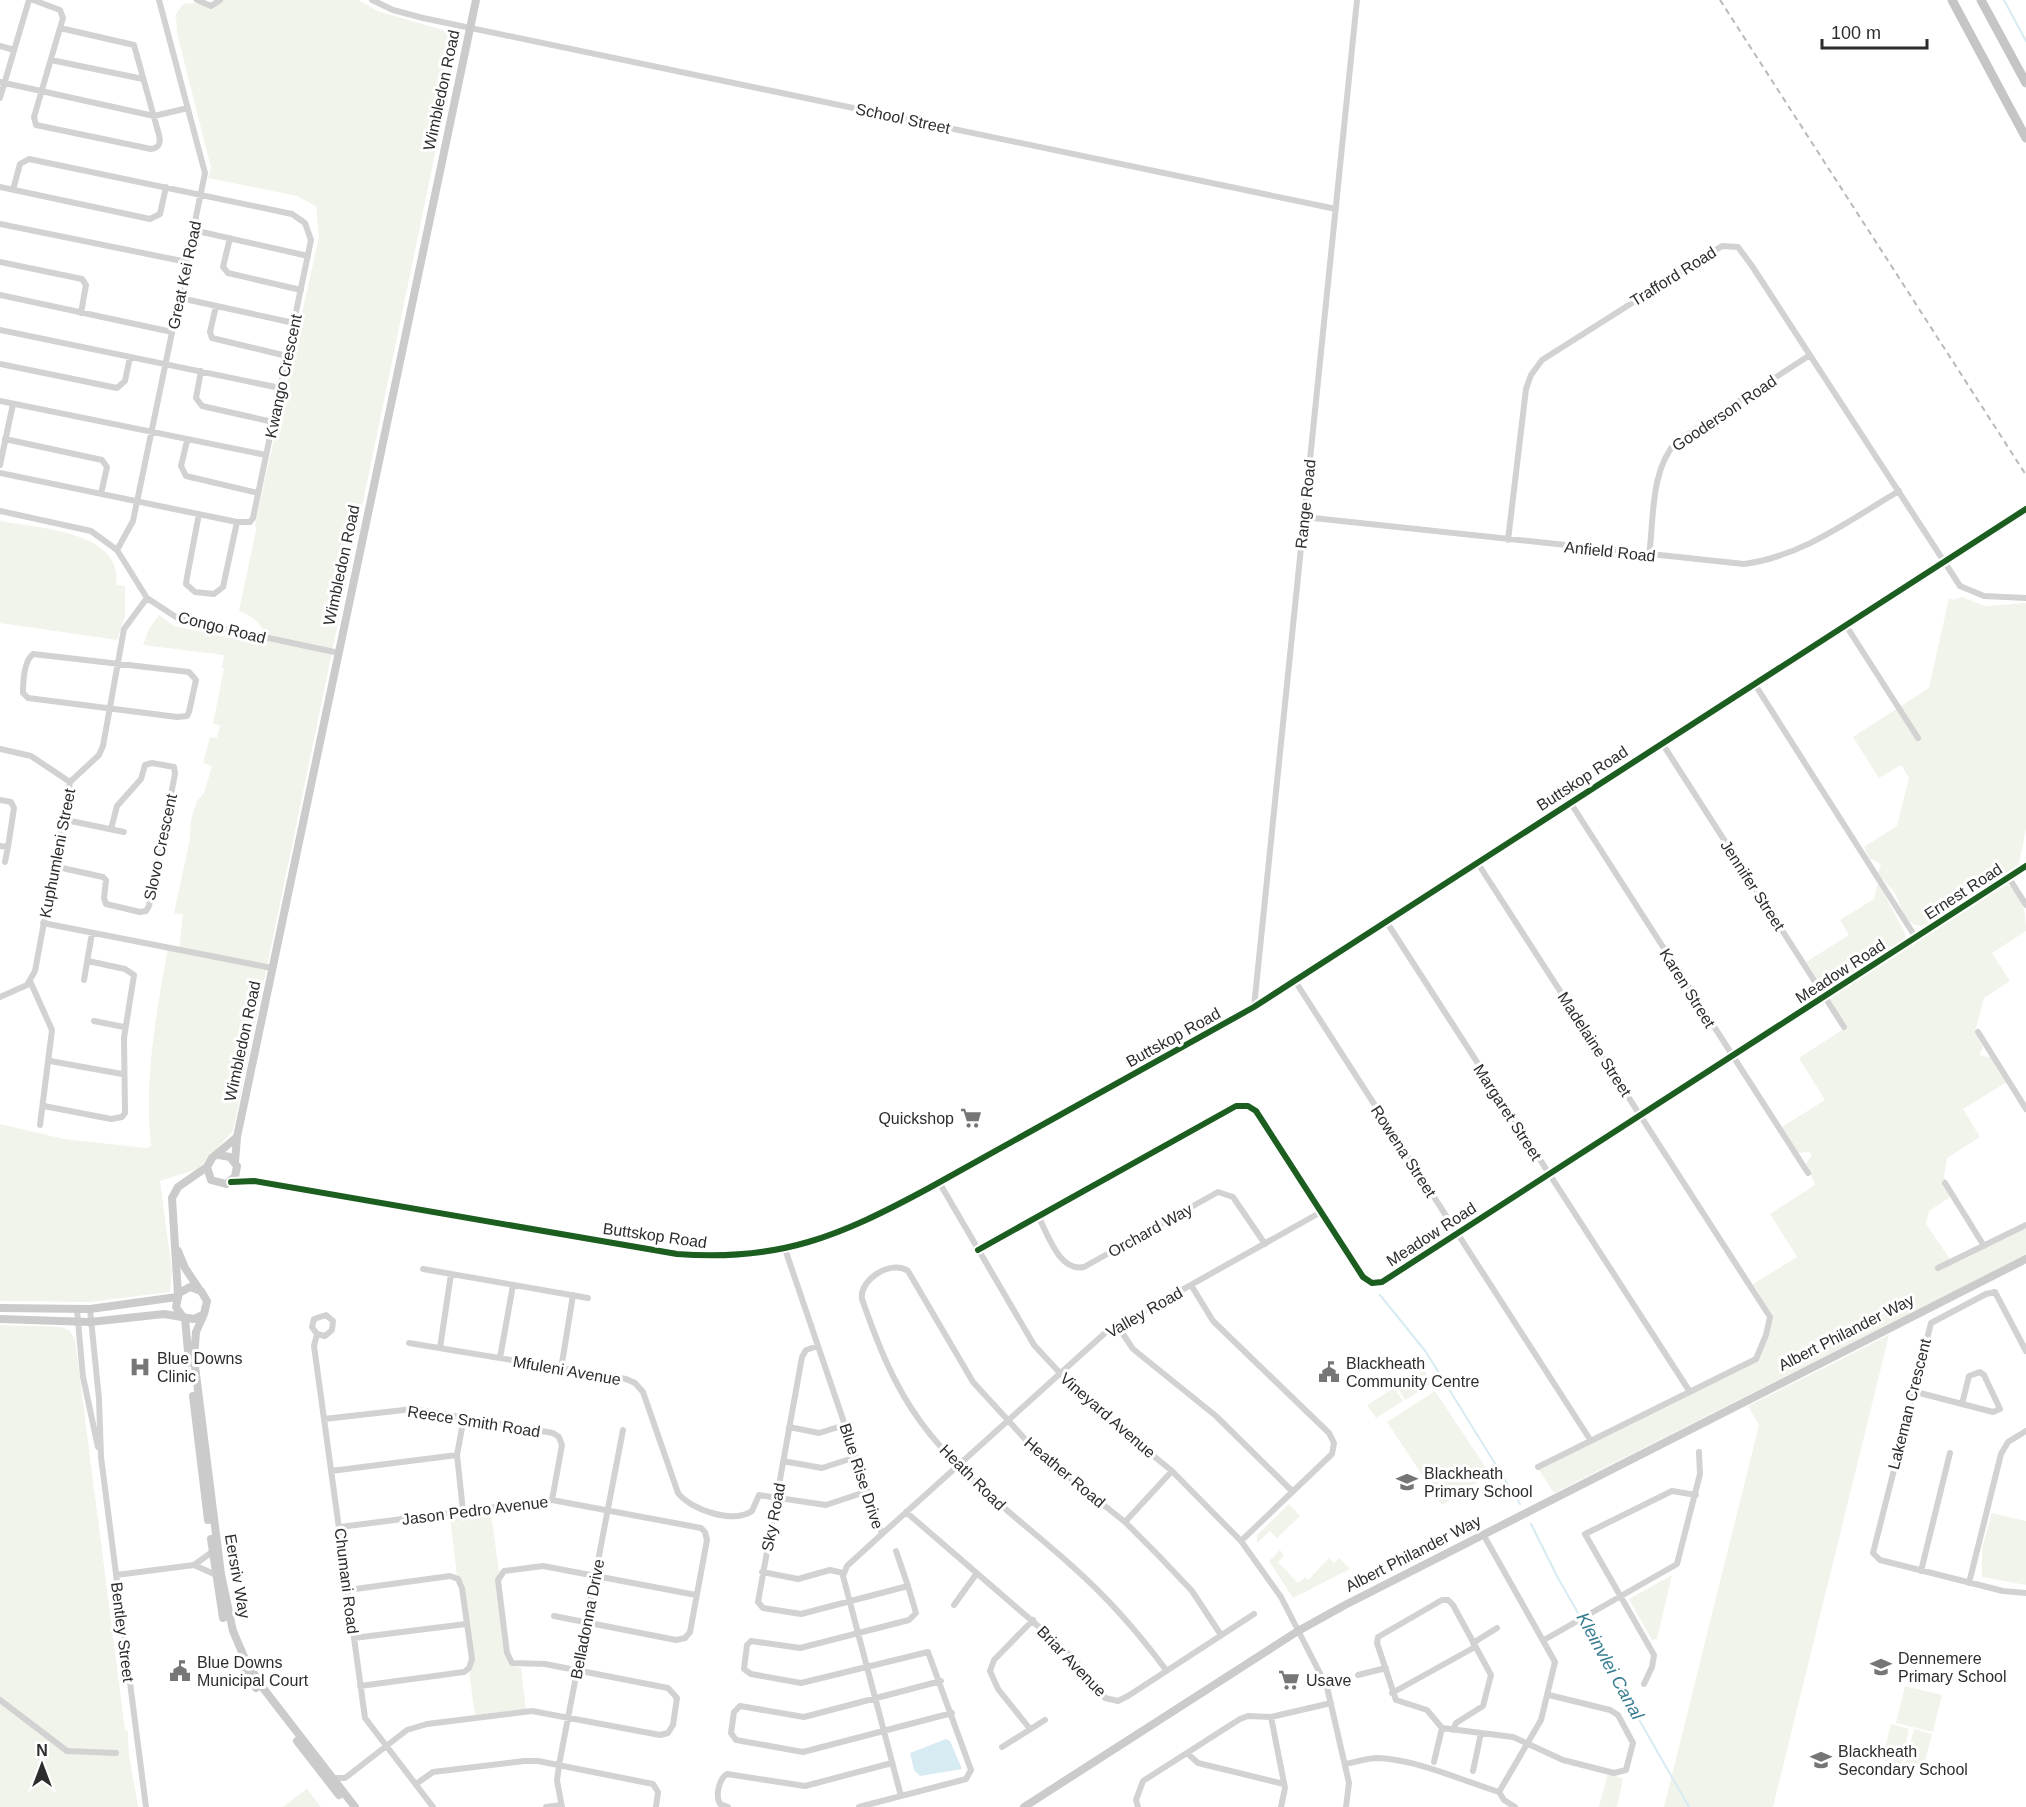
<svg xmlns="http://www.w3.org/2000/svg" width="2026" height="1807" viewBox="0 0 2026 1807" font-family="Helvetica,sans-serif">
	<rect width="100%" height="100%" fill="#fff"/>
	<path fill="#f1f4ea" d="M 223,0 L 358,0 L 380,12 L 443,30 L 449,37 L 450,51 L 455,57 L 233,1131 L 198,1169 L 160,1181 L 172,1271 L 170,1292 L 89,1302 L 0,1301 L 0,1124 L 64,1139 L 146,1148 L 151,1146 C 144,1079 156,1014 168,948 L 179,950 L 183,914 L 174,913 L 190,839 L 191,819 L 197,801 L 204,793 L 212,766 L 203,763 L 210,737 L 217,738 L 220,725 L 213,724 L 224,668 L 222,668 L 224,655 L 143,645 L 149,629 L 159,615 L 174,626 L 267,645 C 264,625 258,619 239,611 L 256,530 L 255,524 L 319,237 L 316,206 L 297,196 L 208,178 L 211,168 L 177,33 L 176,14 L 183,4 L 194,3 L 212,9 Z
		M 0,521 C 36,528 125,531 116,585 L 125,586 L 125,616 L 117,640 L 0,623 Z
		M 1962,597 L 1985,606 L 2026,603 L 2026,829 L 2018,869 L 1925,925 C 1903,929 1903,906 1894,892 C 1889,885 1883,880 1878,873 L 1881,864 L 1869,858 L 1864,847 L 1897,826 L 1909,778 L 1901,765 L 1879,778 L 1853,737 L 1929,688 L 1949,598 L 1953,600 Z
		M 1878,883 L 1905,933 L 1905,940 L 1832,988 L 1824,988 L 1806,962 L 1849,935 L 1840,920 L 1874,899 Z
		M 2003,884 C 2023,886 2026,916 2026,931 L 1992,953 L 2010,981 L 1984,998 L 1975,1032 L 1983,1047 L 1979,1055 L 1992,1058 L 2007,1082 L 1963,1109 L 1980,1137 L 1947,1158 L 1944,1177 L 1955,1194 L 1929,1211 L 1926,1224 L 1950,1259 L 1935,1266 L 1938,1271 L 2026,1228 L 2026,1255 L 1554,1493 L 1539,1470 L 1754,1362 C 1779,1329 1774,1317 1753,1284 L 1797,1257 L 1770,1214 L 1815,1185 L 1806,1163 L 1812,1155 L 1809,1152 L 1798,1153 L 1782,1127 L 1825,1100 L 1799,1058 L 1845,1028 L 1830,1000 L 1837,991 Z
		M 0,1325 L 62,1327 L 70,1331 L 75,1340 L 125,1730 L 128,1732 C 127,1757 135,1782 138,1807 L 0,1807 Z
		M 1889,1335 L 1773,1807 L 1664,1807 L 1759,1425 L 1748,1406 Z
		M 1424,1370 L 1432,1383 L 1405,1400 L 1397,1387 Z
		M 1394,1388 L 1403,1401 L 1376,1418 L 1367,1405 Z
		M 1435,1391 L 1490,1474 L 1442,1505 L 1387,1422 Z
		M 1289,1504 L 1300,1516 L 1277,1538 L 1270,1531 L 1257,1543 L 1257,1535 Z
		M 491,1513 L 499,1572 L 496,1581 L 505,1657 L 510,1665 L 521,1668 L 526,1709 L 475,1715 L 469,1672 L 474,1661 L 464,1583 L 457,1576 L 450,1518 Z
		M 1992,1513 L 2026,1521 L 2026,1585 L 1982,1577 L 1982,1549 Z
		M 1280,1550 L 1284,1556 L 1278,1562 L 1298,1583 L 1305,1577 L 1308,1580 L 1329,1558 L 1334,1563 L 1339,1558 L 1350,1569 L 1293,1598 L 1269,1561 Z
		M 1672,1575 L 1657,1639 L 1652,1640 L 1629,1599 Z
		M 1905,1686 L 1942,1695 L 1933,1732 L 1896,1723 Z
		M 1891,1724 L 1909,1729 L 1901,1765 L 1882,1760 Z
		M 1914,1729 L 1932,1734 L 1923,1770 L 1905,1765 Z
		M 1608,1773 L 1623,1779 L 1617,1807 L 1599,1807 Z
		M 307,1789 L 321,1807 L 283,1807 L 305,1790 Z"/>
	<path fill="#d6ebf2" d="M 946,1739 L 950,1741 L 962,1769 L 920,1776 L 914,1770 L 910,1753 Z"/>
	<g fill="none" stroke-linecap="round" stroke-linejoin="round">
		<path stroke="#d6ebf2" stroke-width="2" d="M 2004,0 L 2026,41
			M 1380,1295 L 1426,1352 L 1520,1504
			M 1531,1524 L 1558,1578 L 1689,1807"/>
		<path stroke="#d2d2d2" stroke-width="6" d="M 33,0 L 60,10 L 63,18 L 60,28
			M 197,0 L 211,6 L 220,0
			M 372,0 L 393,10 L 423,18 L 1336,209
			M 60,28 L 134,45 L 159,135 C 161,143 159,148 151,149 L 36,125 L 34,117 Z
			M 0,46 L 14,50
			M 51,60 L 143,79
			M 0,82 L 154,116 L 188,108
			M 0,98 L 29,0
			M 0,187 L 150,219 L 160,214 L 166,187
			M 0,224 L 187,262
			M 193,230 L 308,256
			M 230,238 L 223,267 L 228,273 L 301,290
			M 0,262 L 82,279 L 86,285 L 81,313
			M 0,295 L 172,332
			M 180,298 L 294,323
			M 216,306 L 210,332 L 212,338 L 287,356
			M 0,330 L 280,388
			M 0,364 L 117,388 L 125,381 L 130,357
			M 201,371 L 196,398 L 202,406 L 273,422
			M 0,401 L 266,455
			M 5,439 L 102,460 L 107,467 L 101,494
			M 187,441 L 181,466 L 186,476 L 258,493
			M 0,465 L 13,404
			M 0,473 L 237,522 L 250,522 L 253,518 L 311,240 L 305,223 L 292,214 L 29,159 L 20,164 L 13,190
			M 0,511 L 91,531 L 117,550 L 147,598 L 179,619 L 339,653
			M 199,514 L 187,577 L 186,584 L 195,592 L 214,594 L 223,587 L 237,522
			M 1304,517 L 1744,564 C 1803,556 1848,521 1899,491
			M 1508,540 L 1526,389 L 1531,375 L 1542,360 L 1722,246 L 1738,247 L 1752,266 L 1960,586 L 1984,596 L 2026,598
			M 117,550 L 133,521 L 205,173 L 159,0
			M 1649,556 C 1654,519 1650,471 1676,442 L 1810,355
			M 1845,624 L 1918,738
			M 33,654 L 189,672 L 196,680 L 189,712 L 187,716 L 177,717 L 28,698 L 23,693 C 23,682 24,661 33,654 Z
			M 1754,683 L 1916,938
			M 1662,743 L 1844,1027
			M 0,749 L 31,756 L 70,782
			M 0,800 L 11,802 L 14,808 L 8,847 L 0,846
			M 1570,802 L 1808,1173
			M 61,819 L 124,832
			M 5,862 L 8,847
			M 1477,862 L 1770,1317 L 1766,1335 L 1756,1359 L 1538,1467
			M 53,866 L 103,877 L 106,880 L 104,898 L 106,904 L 140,912 L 146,911 L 149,906 L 175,774 L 174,767 L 152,763 L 145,765 L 141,779 L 117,806 L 111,829
			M 2009,878 L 2026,905
			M 1386,921 L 1690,1392
			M 43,923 L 272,968
			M 84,980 L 92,933
			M 30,981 L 52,1030 L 40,1125
			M 1295,981 L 1591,1441
			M 0,997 L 27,985 L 35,971 L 70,782 L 99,755 L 103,746 L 124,629 L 147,598
			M 1254,1007 L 1357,0
			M 94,1021 L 124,1027
			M 1978,1032 L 2026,1109
			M 50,1061 L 122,1074
			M 44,1106 L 111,1119 L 122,1117 L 125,1113 L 124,1038 L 134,975 L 125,969 L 88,961
			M 939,1182 L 1034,1345 L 1085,1400 L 1172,1471 L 1241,1541 L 1281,1597 L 1327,1687 L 1349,1783 L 1346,1807
			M 1945,1183 L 1984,1246
			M 1038,1216 C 1048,1234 1059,1272 1084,1267 L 1218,1192 L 1233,1197 L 1265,1244
			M 785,1249 L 882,1534 L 847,1566 L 843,1576 L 901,1796
			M 978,1250 L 1236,1106 L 1248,1106 L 1256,1111 L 1363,1277 L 1372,1283 L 1382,1282 L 2026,866
			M 1938,1268 L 2026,1225
			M 423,1269 L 588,1298
			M 1191,1285 L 1213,1321 L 1329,1433 L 1334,1443 L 1332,1454 L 1241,1541
			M 90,1309 L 99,1399 L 101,1457 L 146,1807
			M 77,1310 L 83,1377 L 98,1447
			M 1117,1325 L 1133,1349 L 1216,1416 L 1292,1491
			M 317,1334 L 325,1336 L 332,1330 L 333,1321 L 326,1315 L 314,1319 L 312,1327 L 317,1334 L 314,1346 L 365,1718 L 433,1807
			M 409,1343 L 626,1379 L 635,1383 L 643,1392 L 678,1493 C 691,1510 733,1524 752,1511 L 759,1495 L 826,1505 L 868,1491
			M 818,1346 L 806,1350 L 802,1357 L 758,1602 L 763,1608 L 801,1614 L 908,1586 L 916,1613 L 909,1620 L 800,1648 L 751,1641 L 747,1645 L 744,1669 L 751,1674 L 801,1683 L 928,1652 L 971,1770 L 966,1779 L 859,1807
			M 440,1348 L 451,1274
			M 2026,1351 L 1995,1292 L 1986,1294 L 1931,1323 L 1873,1553 L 1880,1560 L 2003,1591 L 2026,1593
			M 500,1358 L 513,1285
			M 561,1369 L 573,1295
			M 1912,1391 L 1993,1412 L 2000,1409 L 1984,1375 L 1980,1372 L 1969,1376 L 1962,1404
			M 324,1419 L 413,1409 L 553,1433 L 559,1437 L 562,1445 L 552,1500
			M 789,1427 L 819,1433 L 845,1425
			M 783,1461 L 822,1468 L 856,1457
			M 331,1471 L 457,1455
			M 463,1511 L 457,1455 L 464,1417
			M 906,1512 L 1060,1645 L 1093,1680 L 1105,1698 L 1118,1701 L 1128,1696 L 1254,1614
			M 1125,1522 L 1172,1471
			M 340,1527 L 552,1500 L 701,1528 L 705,1532 L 707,1540 L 690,1632 L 685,1638 L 676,1640 L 554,1616
			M 882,1534 L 1105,1333 L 1321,1212
			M 1483,1534 L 1555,1662 L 1541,1720 L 1499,1792
			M 896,1551 L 908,1586
			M 194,1565 L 212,1552
			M 1921,1571 L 1950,1453
			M 762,1572 L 798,1579 L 830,1570 L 843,1573
			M 116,1575 L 194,1565 L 214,1574
			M 1969,1583 L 2001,1454 L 2008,1442 L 2026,1431
			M 348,1590 L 450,1576 L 458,1579 L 462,1588 L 472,1659 L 469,1668 L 464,1672 L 360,1686
			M 954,1605 L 977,1573
			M 354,1638 L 466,1624
			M 1544,1640 L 1677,1564 L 1700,1474 L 1699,1452
			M 1473,1643 L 1497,1628
			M 1166,1670 C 1138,1632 1108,1598 1072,1566 C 1020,1519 962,1479 920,1421 C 893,1384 877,1342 862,1299 C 859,1280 891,1259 908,1271 L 973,1382 L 1036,1451 L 1125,1522 L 1158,1555 L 1192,1591 L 1221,1635
			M 1358,1675 L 1386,1668
			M 941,1681 L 804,1717 L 740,1706 L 734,1712 L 731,1733 L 736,1740 L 803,1752 L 952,1713
			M 1644,1684 L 1652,1667 L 1654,1655 L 1585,1534 L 1672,1491 L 1696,1495
			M 1392,1693 L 1475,1647
			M 0,1700 L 67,1751 L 116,1753
			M 1271,1717 L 1285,1788 L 1281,1807
			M 1030,1729 L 998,1689 L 990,1671 L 994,1660 L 1033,1620
			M 1453,1730 L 1456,1723 L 1483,1706 L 1491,1675 L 1453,1605 L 1448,1600 L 1442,1600 L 1378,1637 L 1377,1643 L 1396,1700 L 1427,1710 L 1442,1728 L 1513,1737 L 1563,1760 L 1614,1773 L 1626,1770 L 1633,1743 L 1618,1715 L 1610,1710 L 1549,1695
			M 1002,1747 L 1045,1720
			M 1187,1753 L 1198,1763 L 1284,1784
			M 1434,1762 L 1442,1728
			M 1345,1764 C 1356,1762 1367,1758 1378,1758 C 1419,1760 1460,1780 1499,1792
			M 1473,1771 L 1481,1733
			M 334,1778 L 345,1778 L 407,1730 L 427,1724 L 532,1711 L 660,1735 L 668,1733 L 673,1725 L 677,1698 L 668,1688 L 545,1664 L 512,1663 L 507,1653 L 498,1580 L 504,1571 L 543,1566 L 696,1595
			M 416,1784 L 433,1772 L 524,1761 L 538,1761 L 653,1784 L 658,1792 L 656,1807
			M 1499,1792 L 1504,1800 L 1515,1807
			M 546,1807 L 561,1805
			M 562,1807 L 557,1781 L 559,1765 L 623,1430
			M 728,1807 L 720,1804 C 715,1796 719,1779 727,1774 L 805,1786 L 892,1763
			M 1138,1807 L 1136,1800 L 1143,1781 L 1240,1719 L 1248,1716 L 1271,1717 L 1331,1703"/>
		<path stroke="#cbcbcb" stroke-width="8" d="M 219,1155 L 230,1157 L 237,1166 L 235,1177 L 226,1184 L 211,1180 L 207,1167 L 212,1158 L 237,1137
			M 235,1162 L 237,1137 L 476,0
			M 231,1182 L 254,1181 L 677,1254 C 780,1262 840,1236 929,1188 L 1254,1007 L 2026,509
			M 178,1251 L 185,1268 L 199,1289
			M 178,1295 L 172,1198 L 178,1187 L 207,1167
			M 0,1308 L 90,1309 L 177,1297
			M 204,1314 L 196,1332 L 194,1358 L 221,1574 L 233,1631 L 245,1659 L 263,1688 L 355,1807
			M 185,1318 L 189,1363
			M 0,1319 L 90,1322 L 164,1314 L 194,1319 L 204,1314 L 207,1301 L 201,1291 L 190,1287 L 179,1293 L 176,1307 L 183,1317
			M 193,1396 L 208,1520
			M 211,1539 L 223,1618
			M 241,1663 L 256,1688
			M 297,1741 L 339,1795
			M 1024,1807 L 1298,1631 L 1345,1605 L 2026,1259"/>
		<path stroke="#c5c5c5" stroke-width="9" d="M 1952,0 L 2026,138
			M 1981,0 L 2026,83"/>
		<path stroke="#b9b9b9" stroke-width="2" stroke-dasharray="6 4.5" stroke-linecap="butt" d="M 1720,0 L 2026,475"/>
		<defs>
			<path id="cycleway" d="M 231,1182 L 254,1181 L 677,1254 C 780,1262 840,1236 929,1188 L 1254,1007 L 2026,509
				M 978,1250 L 1236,1106 L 1248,1106 L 1256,1111 L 1363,1277 L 1372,1283 L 1382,1282 L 2026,866"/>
		</defs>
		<use href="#cycleway" stroke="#fff" stroke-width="10"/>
		<use href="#cycleway" stroke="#1b5e20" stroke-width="6"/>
	</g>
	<defs>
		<symbol id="supermarket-bare" viewBox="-9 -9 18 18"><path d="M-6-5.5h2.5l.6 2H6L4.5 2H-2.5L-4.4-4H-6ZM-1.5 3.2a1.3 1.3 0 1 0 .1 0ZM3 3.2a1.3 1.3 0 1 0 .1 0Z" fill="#767676" stroke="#fff" stroke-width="2.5" paint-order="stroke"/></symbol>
		<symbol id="hospital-bare" viewBox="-9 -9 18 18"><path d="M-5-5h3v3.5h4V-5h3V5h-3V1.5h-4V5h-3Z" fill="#767676" stroke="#fff" stroke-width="2.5" paint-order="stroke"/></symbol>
		<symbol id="civic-bare" viewBox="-9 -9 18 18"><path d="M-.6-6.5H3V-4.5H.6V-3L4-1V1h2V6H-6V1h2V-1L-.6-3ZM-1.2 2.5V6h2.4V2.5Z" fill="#767676" stroke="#fff" stroke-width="2.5" paint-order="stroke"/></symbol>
		<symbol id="school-bare" viewBox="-9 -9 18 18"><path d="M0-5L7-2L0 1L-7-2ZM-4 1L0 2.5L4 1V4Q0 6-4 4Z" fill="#767676" stroke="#fff" stroke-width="2.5" paint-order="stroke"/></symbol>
	</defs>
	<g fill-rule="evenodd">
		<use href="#supermarket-bare" x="956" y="1103" width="30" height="30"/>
		<use href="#hospital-bare" x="125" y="1352" width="30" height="30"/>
		<use href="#civic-bare" x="1314" y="1357" width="30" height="30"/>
		<use href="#school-bare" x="1392" y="1467" width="30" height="30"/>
		<use href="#school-bare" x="1866" y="1652" width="30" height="30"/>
		<use href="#civic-bare" x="165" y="1656" width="30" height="30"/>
		<use href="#supermarket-bare" x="1274" y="1665" width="30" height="30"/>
		<use href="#school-bare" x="1806" y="1745" width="30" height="30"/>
	</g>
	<g text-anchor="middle" stroke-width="6" stroke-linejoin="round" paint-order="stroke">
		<g font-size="16" fill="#2d2d2d" stroke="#fff">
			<text transform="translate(441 90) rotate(-78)" y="6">Wimbledon Road</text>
			<text transform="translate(903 118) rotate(12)" y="6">School Street</text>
			<text transform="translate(184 275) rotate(-78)" y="6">Great Kei Road</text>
			<text transform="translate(1673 276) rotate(-32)" y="6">Trafford Road</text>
			<text transform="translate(283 376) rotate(-78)" y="6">Kwango Crescent</text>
			<text transform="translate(1724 413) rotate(-34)" y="6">Gooderson Road</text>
			<text transform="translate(1305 504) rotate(-84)" y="6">Range Road</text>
			<text transform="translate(1610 551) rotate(6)" y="6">Anfield Road</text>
			<text transform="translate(341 565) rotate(-78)" y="6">Wimbledon Road</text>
			<text transform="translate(222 627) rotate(14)" y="6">Congo Road</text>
			<text transform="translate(1582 778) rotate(-33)" y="6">Buttskop Road</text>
			<text transform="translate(160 847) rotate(-78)" y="6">Slovo Crescent</text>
			<text transform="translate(57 853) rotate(-79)" y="6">Kuphumleni Street</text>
			<text transform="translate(1753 885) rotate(57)" y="6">Jennifer Street</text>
			<text transform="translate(1963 891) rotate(-33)" y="6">Ernest Road</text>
			<text transform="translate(1840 971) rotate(-33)" y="6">Meadow Road</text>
			<text transform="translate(1688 988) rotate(58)" y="6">Karen Street</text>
			<text transform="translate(1173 1037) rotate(-29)" y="6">Buttskop Road</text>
			<text transform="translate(242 1041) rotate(-78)" y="6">Wimbledon Road</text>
			<text transform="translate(1595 1044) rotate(57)" y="6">Madelaine Street</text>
			<text transform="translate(1508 1112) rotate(57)" y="6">Margaret Street</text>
			<text transform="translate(1404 1151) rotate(57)" y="6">Rowena Street</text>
			<text transform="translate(1150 1230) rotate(-29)" y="6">Orchard Way</text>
			<text transform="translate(1431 1234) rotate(-33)" y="6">Meadow Road</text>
			<text transform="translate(655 1235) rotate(8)" y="6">Buttskop Road</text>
			<text transform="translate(1144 1312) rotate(-30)" y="6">Valley Road</text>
			<text transform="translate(1846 1332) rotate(-27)" y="6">Albert Philander Way</text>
			<text transform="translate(567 1370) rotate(10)" y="6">Mfuleni Avenue</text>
			<text transform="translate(1909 1404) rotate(-76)" y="6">Lakeman Crescent</text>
			<text transform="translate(1108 1415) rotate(41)" y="6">Vineyard Avenue</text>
			<text transform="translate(474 1421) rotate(9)" y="6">Reece Smith Road</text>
			<text transform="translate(1065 1472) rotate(40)" y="6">Heather Road</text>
			<text transform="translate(862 1476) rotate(72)" y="6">Blue Rise Drive</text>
			<text transform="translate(973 1477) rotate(45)" y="6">Heath Road</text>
			<text transform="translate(475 1510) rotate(-7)" y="6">Jason Pedro Avenue</text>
			<text transform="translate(773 1517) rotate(-79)" y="6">Sky Road</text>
			<text transform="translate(1413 1553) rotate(-27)" y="6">Albert Philander Way</text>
			<text transform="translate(238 1576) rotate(80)" y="6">Eersriv Way</text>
			<text transform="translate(347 1581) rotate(83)" y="6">Chumani Road</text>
			<text transform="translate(587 1619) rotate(-79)" y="6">Belladonna Drive</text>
			<text transform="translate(123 1632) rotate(83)" y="6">Bentley Street</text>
			<text transform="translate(1072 1661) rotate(46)" y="6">Briar Avenue</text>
		</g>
		<g font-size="16" fill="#2d2d2d" stroke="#fff" text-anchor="start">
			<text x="954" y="1124" text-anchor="end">Quickshop</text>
			<text x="157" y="1364">Blue Downs<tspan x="157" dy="18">Clinic</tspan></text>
			<text x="1346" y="1369">Blackheath<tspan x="1346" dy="18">Community Centre</tspan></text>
			<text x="1424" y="1479">Blackheath<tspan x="1424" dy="18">Primary School</tspan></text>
			<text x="1898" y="1664">Dennemere<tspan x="1898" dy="18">Primary School</tspan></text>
			<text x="197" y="1668">Blue Downs<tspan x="197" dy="18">Municipal Court</tspan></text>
			<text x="1306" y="1686">Usave</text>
			<text x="1838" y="1757">Blackheath<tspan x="1838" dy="18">Secondary School</tspan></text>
		</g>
		<g font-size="18" font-style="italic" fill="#387d91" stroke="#fff">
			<text transform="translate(1610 1666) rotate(61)" y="6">Kleinvlei Canal</text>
		</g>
	</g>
	<g transform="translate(42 1765)" stroke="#ffffff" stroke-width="4.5" paint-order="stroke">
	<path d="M0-4.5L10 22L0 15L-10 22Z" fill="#2d2d2d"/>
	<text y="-9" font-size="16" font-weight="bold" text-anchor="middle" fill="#2d2d2d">N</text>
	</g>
	<path d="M1822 39v9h105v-9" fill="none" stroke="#2d2d2d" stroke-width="3"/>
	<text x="1831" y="39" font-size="18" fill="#2d2d2d" stroke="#ffffff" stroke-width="4.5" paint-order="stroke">100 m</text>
</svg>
